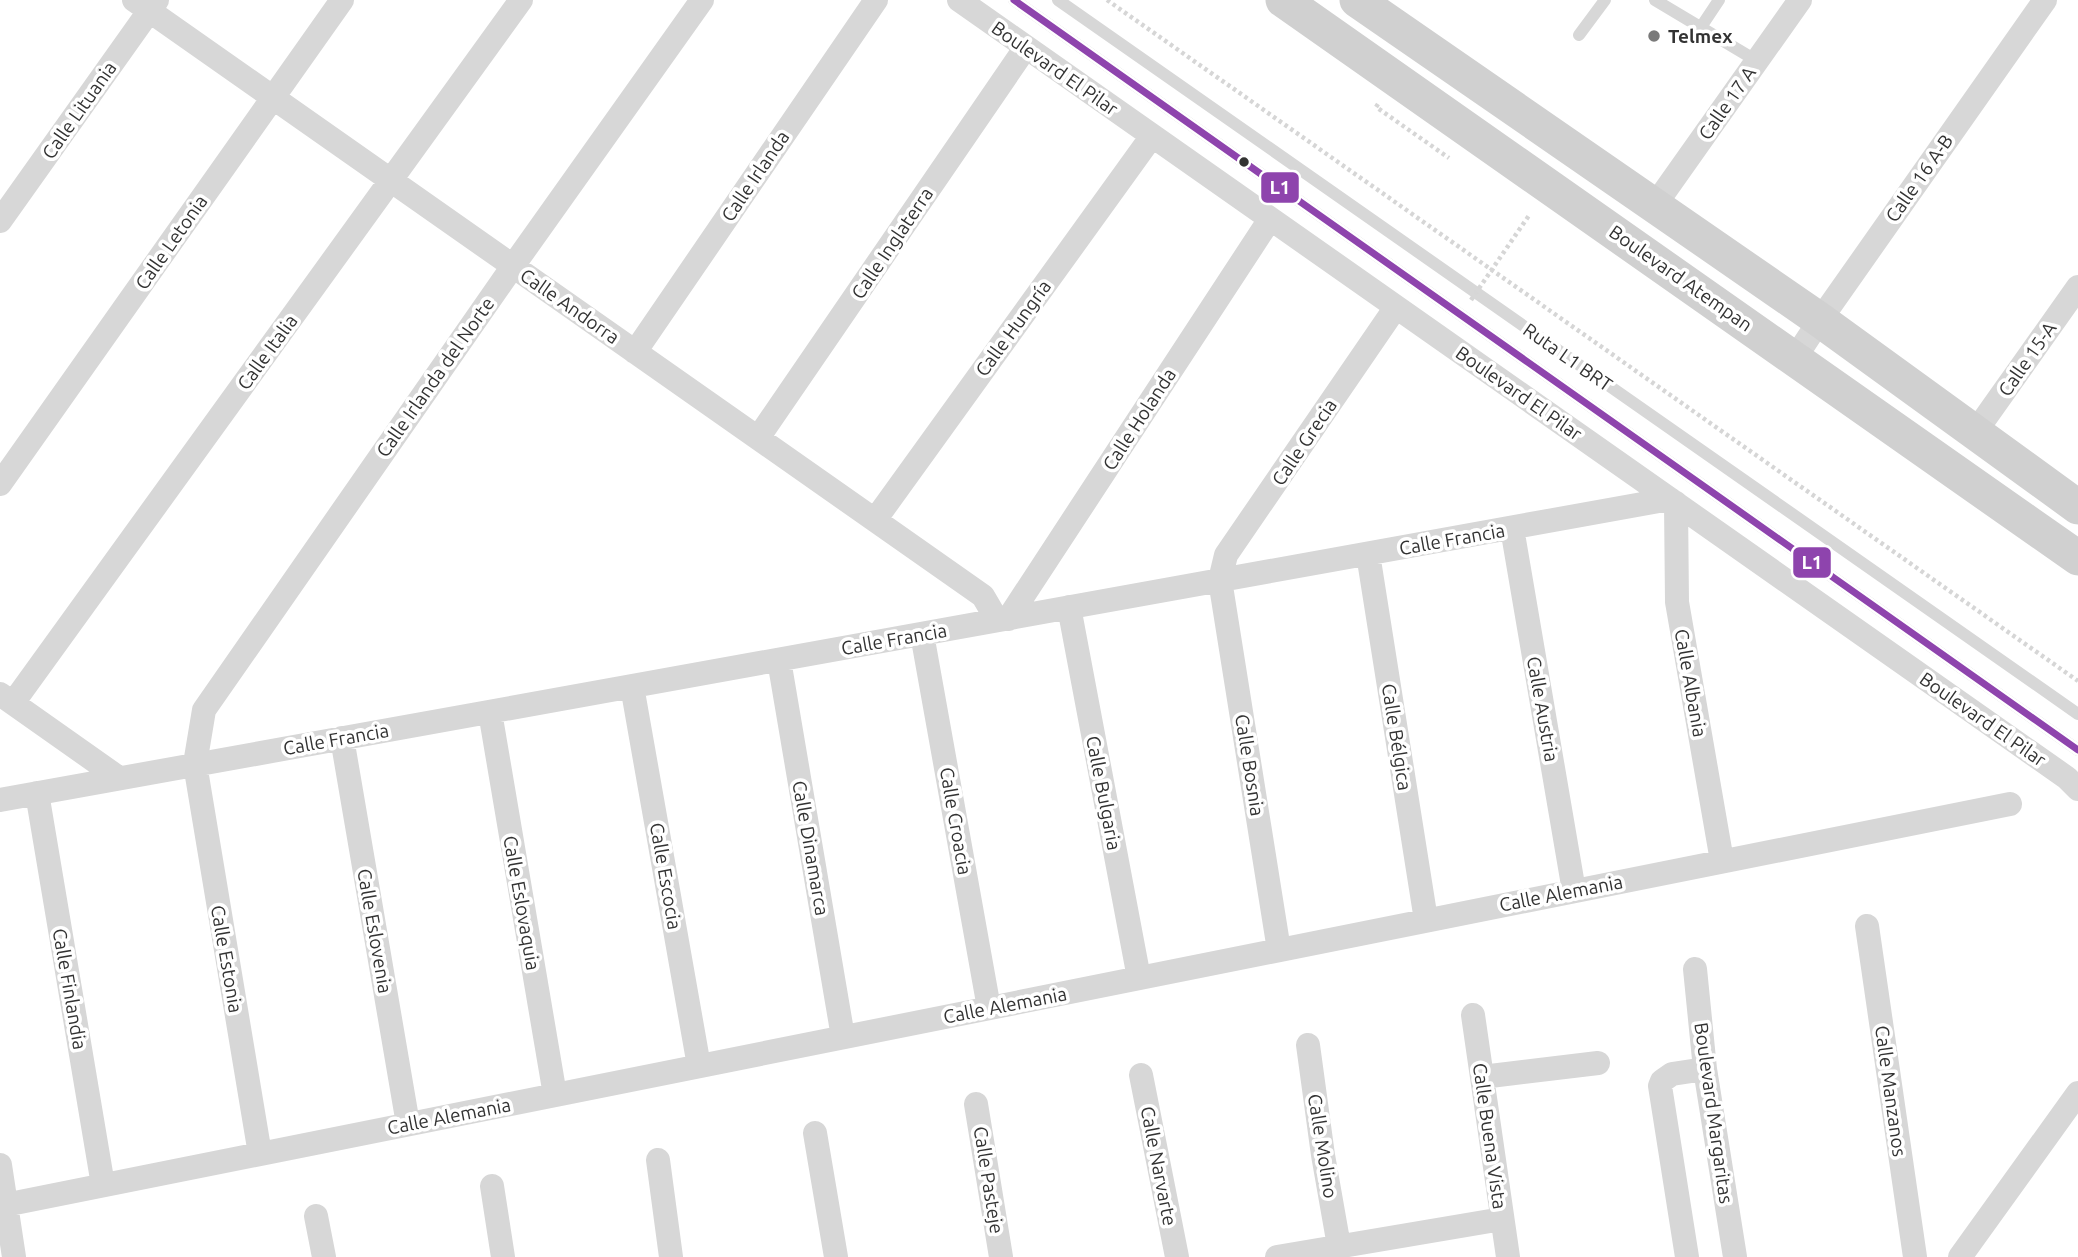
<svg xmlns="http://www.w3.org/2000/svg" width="2078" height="1257" viewBox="0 0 2078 1257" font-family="Ubuntu,sans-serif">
	<rect width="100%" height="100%" fill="#fff"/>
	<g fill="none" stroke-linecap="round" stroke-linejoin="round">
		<path stroke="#d6d6d6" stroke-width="4.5" stroke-dasharray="3.5 3.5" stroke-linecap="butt" d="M 1107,0 L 2078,681
			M 1378,104 L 1376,107 L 1449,158"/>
		<path stroke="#d7d7d7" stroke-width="12" d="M 1014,0 L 2078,750
			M 1058,0 L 2078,714
			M 1655,0 L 1757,61
			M 1701,27 L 1719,0
			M 1579,35 L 1605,0"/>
		<path stroke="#d7d7d7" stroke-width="24" d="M 134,0 L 983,596 L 997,620
			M 959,0 L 2067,778 L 2078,789
			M 1655,205 L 1800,0
			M 0,221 L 157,0
			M 635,352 L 876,0
			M 1795,358 L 1820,320 L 2045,0
			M 1976,431 L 2078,287
			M 758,438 L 1026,47
			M 0,484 L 342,0
			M 1676,503 L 1677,602 L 1722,861
			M 875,520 L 1152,136
			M 1512,528 L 1574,891
			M 1368,554 L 1426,920
			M 1069,607 L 1139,978
			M 1008,619 L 1270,219
			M 922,634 L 989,1008
			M 779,660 L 843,1037
			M 632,686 L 699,1066
			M 0,694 L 119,778
			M 13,703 L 521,0
			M 490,712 L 555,1095
			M 342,738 L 408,1124
			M 37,793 L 103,1185
			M 0,800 L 1670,499
			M 1867,926 L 1915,1257
			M 1279,950 L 1220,580 L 1226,555 L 1396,307
			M 1695,969 L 1705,1069 L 1735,1257
			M 1473,1015 L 1508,1257
			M 1308,1045 L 1323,1155 L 1339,1246
			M 1141,1075 L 1177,1257
			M 1482,1077 L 1598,1063
			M 976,1104 L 1001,1257
			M 815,1133 L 836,1257
			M 260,1154 L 195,764 L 204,710 L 513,266 L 702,0
			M 658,1160 L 671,1257
			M 0,1165 L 14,1257
			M 492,1186 L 503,1257
			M 0,1206 L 2010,804
			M 316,1216 L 324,1257
			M 1277,1257 L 1502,1219
			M 1687,1257 L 1660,1086 L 1662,1081 L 1672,1074 L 1705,1069
			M 1960,1257 L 2078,1093"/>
		<path stroke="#d0d0d0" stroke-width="35" d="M 1283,0 L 2078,558
			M 1357,0 L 1820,320 L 2078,507"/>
		<path stroke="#d6d6d6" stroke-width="4.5" stroke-dasharray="3.5 3.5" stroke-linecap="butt" d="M 1471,300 L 1530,214"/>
		<defs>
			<path id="bus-1" d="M 1014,0 L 2078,750"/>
		</defs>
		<use href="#bus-1" stroke="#fff" stroke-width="12"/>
		<use href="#bus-1" stroke="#8e44ad" stroke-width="7"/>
	</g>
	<circle fill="#7a7a7a" stroke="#fff" stroke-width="2.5" cx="1654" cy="36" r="7"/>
	<circle fill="#333" stroke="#fff" stroke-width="2.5" cx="1244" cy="162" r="6"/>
	<g text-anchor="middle" stroke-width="7" stroke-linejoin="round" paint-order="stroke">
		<g font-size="19" font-weight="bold" fill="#333" stroke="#fff" text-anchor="start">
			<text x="1668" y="43">Telmex</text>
		</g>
		<g font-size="19" fill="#333" stroke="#fff">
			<text transform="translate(1055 68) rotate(35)" y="7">Boulevard El Pilar</text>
			<text transform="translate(1727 103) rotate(-55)" y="7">Calle 17 A</text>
			<text transform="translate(79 110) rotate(-55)" y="7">Calle Lituania</text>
			<text transform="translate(755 176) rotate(-56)" y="7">Calle Irlanda</text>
			<text transform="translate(1919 178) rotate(-55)" y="7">Calle 16 A-B</text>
			<text transform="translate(171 242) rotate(-55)" y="7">Calle Letonia</text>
			<text transform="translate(892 243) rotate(-56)" y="7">Calle Inglaterra</text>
			<text transform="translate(1681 278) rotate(35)" y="7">Boulevard Atempan</text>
			<text transform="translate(570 306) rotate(35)" y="7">Calle Andorra</text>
			<text transform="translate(1013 328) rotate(-54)" y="7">Calle Hungría</text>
			<text transform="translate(267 352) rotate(-54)" y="7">Calle Italia</text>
			<text transform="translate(1568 357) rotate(35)" y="7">Ruta L1 BRT</text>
			<text transform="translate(2027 359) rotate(-55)" y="7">Calle 15-A</text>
			<text transform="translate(435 377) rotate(-55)" y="7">Calle Irlanda del Norte</text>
			<text transform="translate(1519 393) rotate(35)" y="7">Boulevard El Pilar</text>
			<text transform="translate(1139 419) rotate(-57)" y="7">Calle Holanda</text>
			<text transform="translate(1304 442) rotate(-56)" y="7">Calle Grecia</text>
			<text transform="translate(1452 539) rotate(-10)" y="7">Calle Francia</text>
			<text transform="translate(894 639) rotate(-10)" y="7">Calle Francia</text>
			<text transform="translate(1691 683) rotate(80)" y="7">Calle Albania</text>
			<text transform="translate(1543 709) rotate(80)" y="7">Calle Austria</text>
			<text transform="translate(1983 719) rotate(35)" y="7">Boulevard El Pilar</text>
			<text transform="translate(1397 737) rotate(81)" y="7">Calle Bélgica</text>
			<text transform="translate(336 739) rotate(-10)" y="7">Calle Francia</text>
			<text transform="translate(1250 765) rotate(81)" y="7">Calle Bosnia</text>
			<text transform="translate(1104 793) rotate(79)" y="7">Calle Bulgaria</text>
			<text transform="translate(956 821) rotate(80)" y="7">Calle Croacia</text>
			<text transform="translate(811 848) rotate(80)" y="7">Calle Dinamarca</text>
			<text transform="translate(666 876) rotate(80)" y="7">Calle Escocia</text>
			<text transform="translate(1561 893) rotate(-11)" y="7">Calle Alemania</text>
			<text transform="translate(522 903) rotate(80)" y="7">Calle Eslovaquia</text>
			<text transform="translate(375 931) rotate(80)" y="7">Calle Eslovenia</text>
			<text transform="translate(227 959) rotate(80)" y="7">Calle Estonia</text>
			<text transform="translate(70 989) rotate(80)" y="7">Calle Finlandia</text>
			<text transform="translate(1005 1005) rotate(-11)" y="7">Calle Alemania</text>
			<text transform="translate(1891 1091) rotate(82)" y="7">Calle Manzanos</text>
			<text transform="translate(1714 1113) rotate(82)" y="7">Boulevard Margaritas</text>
			<text transform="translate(449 1116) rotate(-11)" y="7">Calle Alemania</text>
			<text transform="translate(1490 1136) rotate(82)" y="7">Calle Buena Vista</text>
			<text transform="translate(1323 1146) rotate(81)" y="7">Calle Molino</text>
			<text transform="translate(1159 1166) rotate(79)" y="7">Calle Narvarte</text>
			<text transform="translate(989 1180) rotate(81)" y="7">Calle Pasteje</text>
		</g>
	</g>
	<g stroke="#fff" stroke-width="2.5">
		<rect x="1260" y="171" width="40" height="33" rx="7" fill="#8e44ad"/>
		<rect x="1792" y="546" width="40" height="33" rx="7" fill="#8e44ad"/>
	</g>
	<g font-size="19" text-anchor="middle" font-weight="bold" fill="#fff">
		<text x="1280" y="194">L1</text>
		<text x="1812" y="569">L1</text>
	</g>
</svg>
